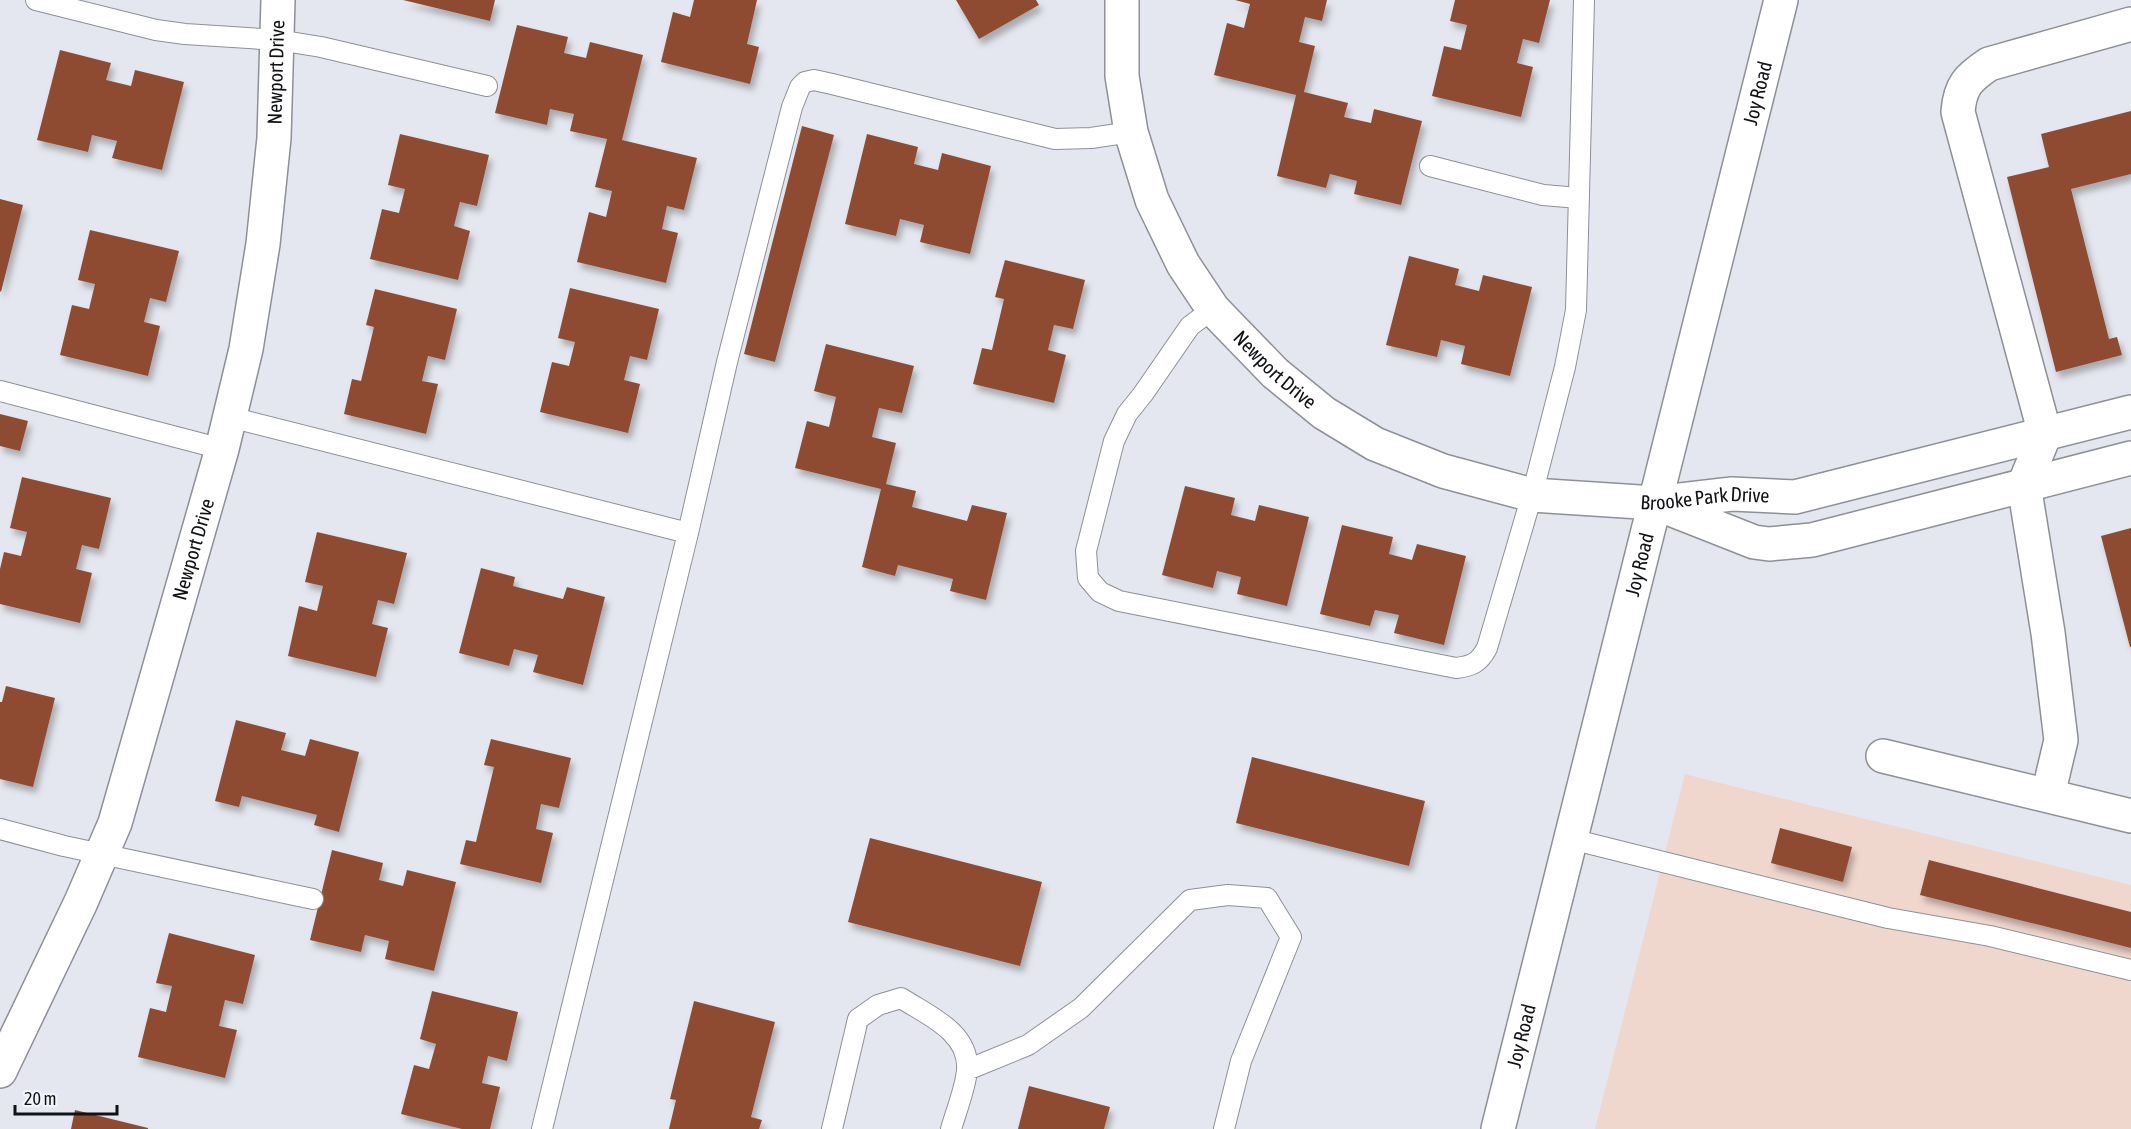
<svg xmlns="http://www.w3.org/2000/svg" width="2131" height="1129" viewBox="0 0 2131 1129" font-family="'Asap Condensed',sans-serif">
	<defs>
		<filter id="shadow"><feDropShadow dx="3.5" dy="6" stdDeviation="3" flood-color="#0004"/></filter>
	</defs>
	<rect width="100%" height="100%" fill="#e4e7ef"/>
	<path fill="#f0d7ce" d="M 1685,774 L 2131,885 L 2131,1129 L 1595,1129 Z"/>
	<path fill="#8e4c33" filter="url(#shadow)" d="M 403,0 L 495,0 L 490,21 Z
		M 694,0 L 757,0 L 747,44 L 759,47 L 750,84 L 661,62 L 673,12 L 690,17 Z
		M 956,0 L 1036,0 L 1039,5 L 979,39 Z
		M 1235,0 L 1327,0 L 1322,21 L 1305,17 L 1299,42 L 1315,46 L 1304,92 L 1348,103 L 1344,117 L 1371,123 L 1374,109 L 1422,121 L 1401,205 L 1354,194 L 1357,181 L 1330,174 L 1326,188 L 1277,176 L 1296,95 L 1214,75 L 1227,23 L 1244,28 L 1250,4 Z
		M 1455,0 L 1550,0 L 1539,43 L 1523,39 L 1517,63 L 1533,67 L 1521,117 L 1432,96 L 1444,46 L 1461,50 L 1467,25 L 1450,21 Z
		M 517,25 L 568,37 L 564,53 L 586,58 L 590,42 L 643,55 L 622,140 L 697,158 L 684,210 L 667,206 L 662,229 L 678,233 L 666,283 L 577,262 L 589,212 L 606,217 L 612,191 L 595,187 L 607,139 L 570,131 L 574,114 L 550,109 L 547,125 L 495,113 Z
		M 60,50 L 111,63 L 106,80 L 131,86 L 135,70 L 184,82 L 162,170 L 112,158 L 117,141 L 92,135 L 88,152 L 37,140 Z
		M 2131,111 L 2131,174 L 2071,189 L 2109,339 L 2117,337 L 2122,355 L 2056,372 L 2007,177 L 2049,167 L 2041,134 Z
		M 802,126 L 834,135 L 775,362 L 744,354 Z
		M 400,134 L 489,155 L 477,206 L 460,202 L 454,226 L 470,231 L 458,280 L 370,259 L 382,209 L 399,213 L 405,189 L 388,185 Z
		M 867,134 L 918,147 L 914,164 L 938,170 L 942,153 L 991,166 L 970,254 L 920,242 L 924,225 L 900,219 L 896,236 L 845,224 Z
		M 0,199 L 23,205 L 1,292 L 0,291 Z
		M 90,230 L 179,251 L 166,302 L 150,298 L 144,322 L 160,326 L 148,376 L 60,355 L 72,305 L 89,309 L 95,284 L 78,280 Z
		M 1409,256 L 1459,269 L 1455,285 L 1479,291 L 1483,275 L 1532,287 L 1510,376 L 1461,364 L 1465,346 L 1441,340 L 1437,357 L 1386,345 Z
		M 1005,260 L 1085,280 L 1073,329 L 1054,325 L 1048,350 L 1066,355 L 1054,403 L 973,384 L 982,348 L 992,350 L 1004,299 L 995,297 Z
		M 570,288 L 659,309 L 647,360 L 630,356 L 624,380 L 640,384 L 628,433 L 540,412 L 552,362 L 569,366 L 575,342 L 558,338 Z
		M 375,289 L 457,309 L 445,360 L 428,356 L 422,381 L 438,384 L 426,434 L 344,414 L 352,379 L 361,381 L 374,327 L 366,325 Z
		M 826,344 L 914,366 L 902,413 L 879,408 L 872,437 L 896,443 L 886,484 L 916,491 L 912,507 L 967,521 L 972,505 L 1007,513 L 986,600 L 950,591 L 953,579 L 898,565 L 895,576 L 862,567 L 881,489 L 795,468 L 807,421 L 829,427 L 836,397 L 814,391 Z
		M 0,414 L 28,421 L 20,451 L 0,446 Z
		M 22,477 L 111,498 L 99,549 L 82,545 L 76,569 L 92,573 L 80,623 L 0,604 L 0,569 L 4,552 L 21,556 L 27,532 L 10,528 Z
		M 1185,486 L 1235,498 L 1231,515 L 1255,521 L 1259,505 L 1309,517 L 1287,606 L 1237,594 L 1241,577 L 1217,571 L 1213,588 L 1162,575 Z
		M 1342,525 L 1393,537 L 1389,554 L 1412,560 L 1417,544 L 1466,556 L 1444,645 L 1394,633 L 1399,615 L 1375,610 L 1370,626 L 1320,614 Z
		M 2131,528 L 2131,647 L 2130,647 L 2101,536 Z
		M 317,532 L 407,553 L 394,604 L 378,600 L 372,624 L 388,628 L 376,677 L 288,656 L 299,606 L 317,611 L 323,586 L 305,582 Z
		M 481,568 L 515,577 L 513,586 L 563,599 L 567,587 L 605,597 L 583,685 L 533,672 L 538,655 L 514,649 L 509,666 L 459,653 Z
		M 6,686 L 55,698 L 33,787 L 0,779 L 0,702 L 2,702 Z
		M 236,720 L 286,733 L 281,750 L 305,756 L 310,739 L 359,752 L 339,832 L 314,825 L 317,815 L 242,796 L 239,807 L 215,801 Z
		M 491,739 L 571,758 L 559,808 L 541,804 L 536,829 L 553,833 L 541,883 L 460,864 L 466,840 L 476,842 L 494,767 L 484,765 Z
		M 1252,757 L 1425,801 L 1409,866 L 1236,823 Z
		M 1780,828 L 1852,847 L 1843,882 L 1771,863 Z
		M 870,838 L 1042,882 L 1020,966 L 848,922 Z
		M 332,850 L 383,863 L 379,880 L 403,886 L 407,870 L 456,882 L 434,971 L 385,959 L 389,941 L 365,935 L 361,952 L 310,940 Z
		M 1929,860 L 2131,912 L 2131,948 L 1920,895 Z
		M 169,933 L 255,955 L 243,1004 L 225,1000 L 219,1026 L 237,1030 L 225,1078 L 138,1057 L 150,1008 L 166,1012 L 172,986 L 156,983 Z
		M 432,991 L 518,1012 L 507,1061 L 488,1056 L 482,1083 L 500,1087 L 490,1129 L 462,1129 L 401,1114 L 414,1065 L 429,1069 L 436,1044 L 420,1039 Z
		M 694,1001 L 775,1022 L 751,1117 L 762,1120 L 759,1129 L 669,1129 L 676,1100 L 670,1099 Z
		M 1029,1086 L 1110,1107 L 1104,1129 L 1018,1129 Z
		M 75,1110 L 148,1128 L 148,1129 L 71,1129 Z"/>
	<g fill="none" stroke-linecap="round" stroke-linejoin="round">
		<defs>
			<path id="service" d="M 36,0 L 156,30 L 185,34 L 278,40 L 321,47 L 487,86
				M 1430,166 L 1543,195 L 1579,198
				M 1213,309 L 1190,326 L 1143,394 L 1127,414 L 1114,441 L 1086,551 L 1088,578 L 1100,592 L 1119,601 L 1456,668 C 1472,666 1479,663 1487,648 L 1532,495 L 1565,367 L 1576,310 L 1584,0
				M 0,391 L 222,449
				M 230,417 L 688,533
				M 0,829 L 64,846 L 313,899
				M 1571,839 L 1888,918 L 1990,936 L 2131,970
				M 967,1070 L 1028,1045 L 1081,1008 L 1190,900 L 1228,895 L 1267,898 L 1291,937 L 1241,1061 L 1224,1129
				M 542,1129 L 688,533 L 727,362 L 792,107 L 800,87 L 805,82 L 814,80 L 832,84 L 1055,139 L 1091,138 L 1131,132
				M 832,1129 L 858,1019 L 878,1005 L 901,998 C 927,1015 970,1032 967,1070 C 966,1086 956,1112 951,1129"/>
			<g id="minor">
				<path id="s1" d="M 1122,0 L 1122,76 L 1131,132 L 1152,200 L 1183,264 L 1213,309 L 1275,373 L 1324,413 L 1375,444 L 1443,471 L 1532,495 L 1655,503 L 1732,494 L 1795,497 L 2131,412"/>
				<path d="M 1660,505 L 1754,542 L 1769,544 L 1812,540 L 2131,458"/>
				<path d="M 1883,756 L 2131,816"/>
				<path d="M 2048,795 L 2061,740 L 2048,633 L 2024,485 L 2045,434 L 1958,112 C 1960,86 1968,78 1989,64 L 2131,24"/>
				<path id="s2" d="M 0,1071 L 81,902 L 115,823 L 222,449 L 246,349 L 263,244 L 274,138 L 278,0"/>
			</g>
			<g id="tertiary">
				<path id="s3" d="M 1498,1129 L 1781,0"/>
			</g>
		</defs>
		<use href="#service" stroke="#8e9097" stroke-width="22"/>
		<use href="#minor" stroke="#8e9097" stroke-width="36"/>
		<use href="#tertiary" stroke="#8e9097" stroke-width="36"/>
		<use href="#service" stroke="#fff" stroke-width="20"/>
		<use href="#minor" stroke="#fff" stroke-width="33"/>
		<use href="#tertiary" stroke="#fff" stroke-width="33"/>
	</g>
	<g text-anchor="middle" stroke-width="6" stroke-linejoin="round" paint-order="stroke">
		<g font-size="20" fill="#111215" stroke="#f2f4fc">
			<text dy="7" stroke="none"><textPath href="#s2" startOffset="1044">Newport Drive</textPath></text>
			<text dy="7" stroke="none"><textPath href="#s3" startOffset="1068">Joy Road</textPath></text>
			<text dy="7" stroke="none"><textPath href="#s1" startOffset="416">Newport Drive</textPath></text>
			<text dy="7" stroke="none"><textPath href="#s1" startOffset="880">Brooke Park Drive</textPath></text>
			<text dy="7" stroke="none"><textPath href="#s2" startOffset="558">Newport Drive</textPath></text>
			<text dy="7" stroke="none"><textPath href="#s3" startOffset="582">Joy Road</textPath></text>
			<text dy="7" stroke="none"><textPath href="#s3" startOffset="96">Joy Road</textPath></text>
		</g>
	</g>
	<path d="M15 1105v9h102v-9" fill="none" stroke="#111215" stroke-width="3"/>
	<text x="24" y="1105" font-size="18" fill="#111215" stroke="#f2f4fc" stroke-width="4.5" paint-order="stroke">20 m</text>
</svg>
